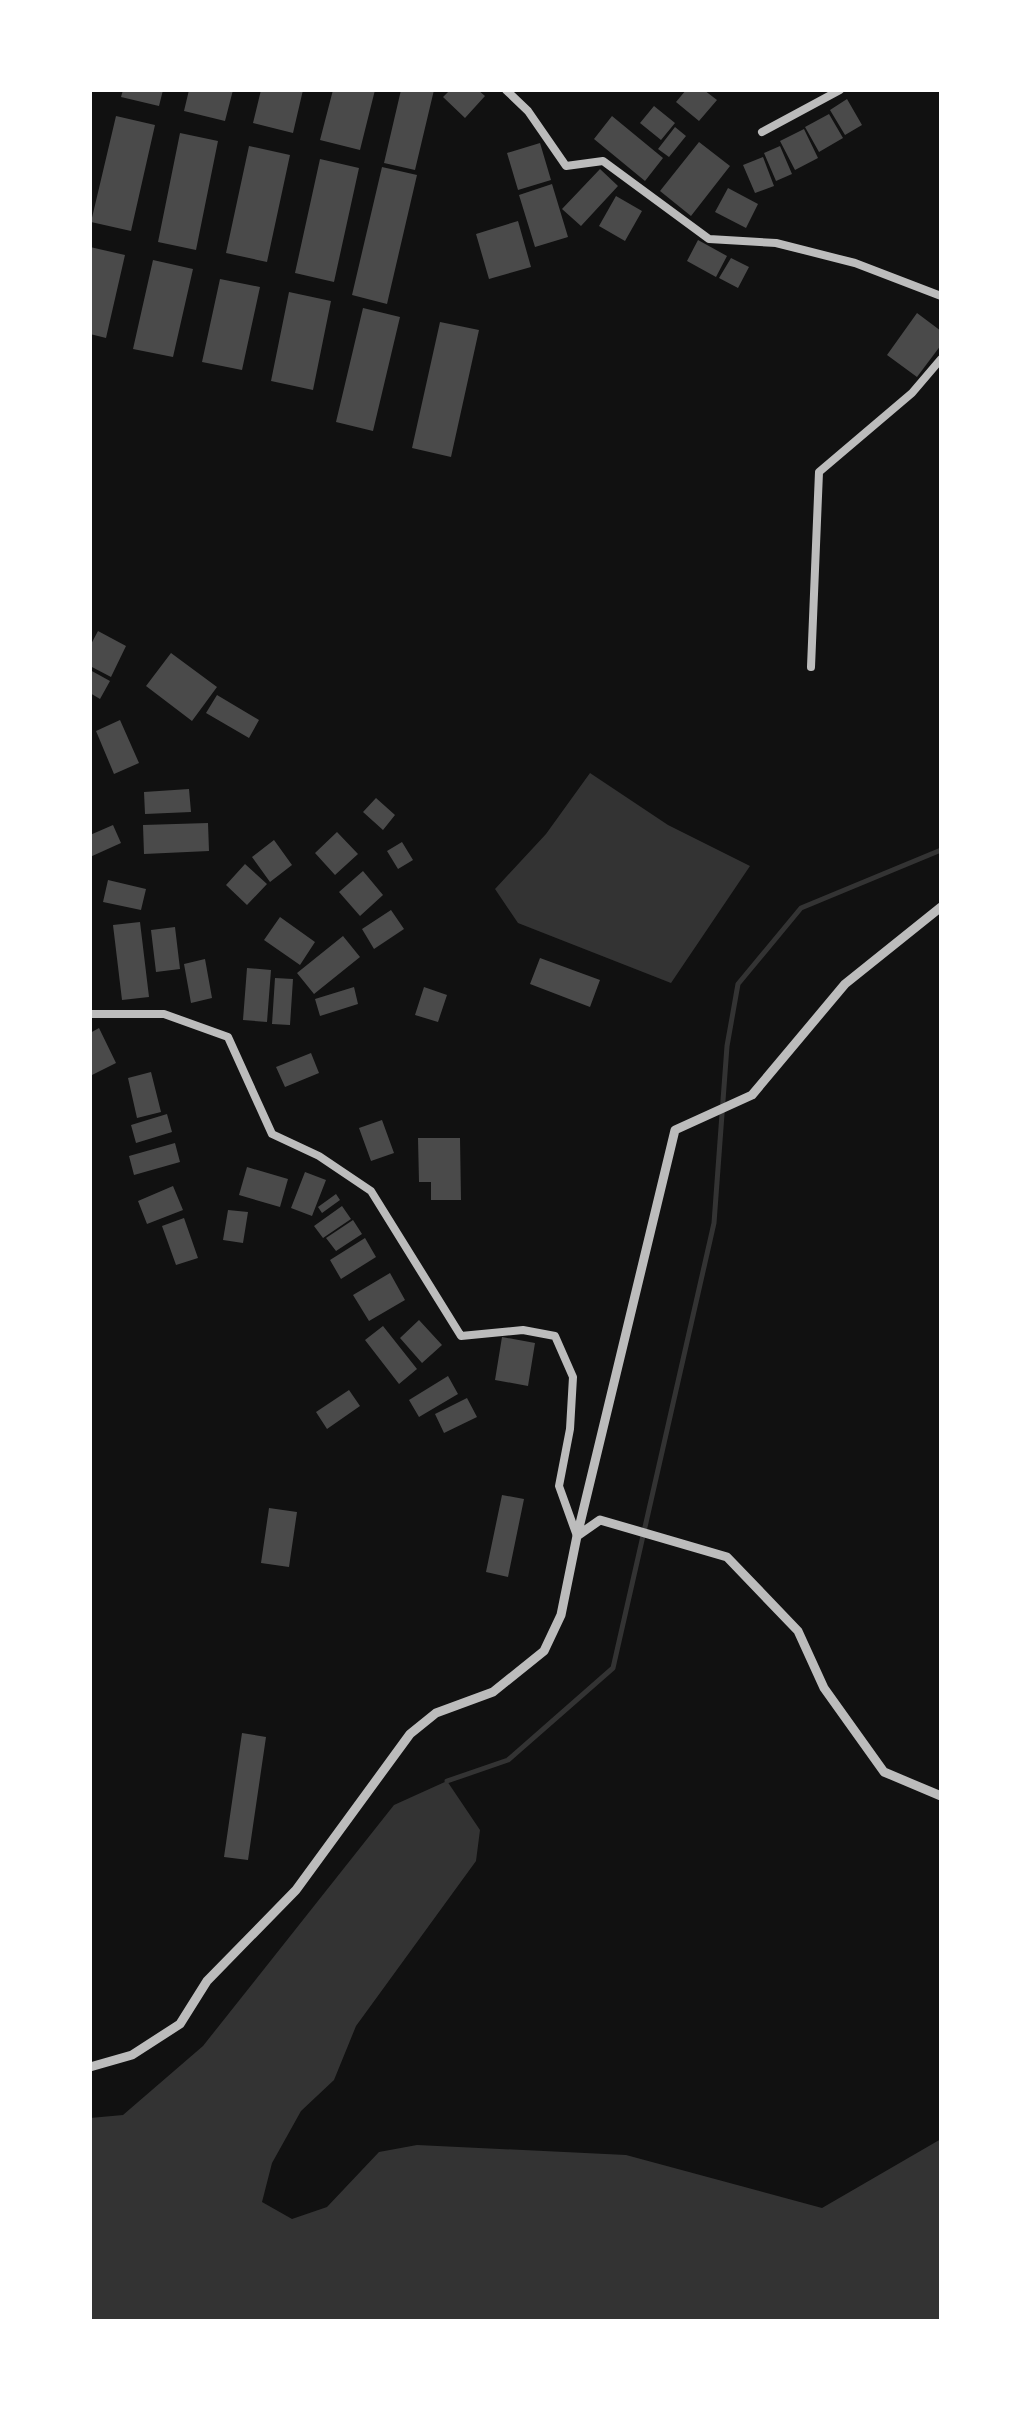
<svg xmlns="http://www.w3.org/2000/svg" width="1031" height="2411" viewBox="0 0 1031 2411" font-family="Roboto,sans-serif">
	<rect width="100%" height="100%" fill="#111"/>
	<path fill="#333" d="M 590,773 L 668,825 L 750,866 L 671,983 L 518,923 L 495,889 L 546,834 Z
		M 447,1781 L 480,1830 L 476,1861 L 356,2026 L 334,2080 L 301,2111 L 272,2163 L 262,2202 L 292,2219 L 327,2207 L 379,2152 L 417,2145 L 626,2155 L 822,2208 L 941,2139 L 941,2321 L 90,2321 L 90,2118 L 123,2115 L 203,2046 L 394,1805 Z"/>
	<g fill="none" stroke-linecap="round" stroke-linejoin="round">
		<path stroke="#333" stroke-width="5" d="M 447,1781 L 508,1760 L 613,1668 L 714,1223 L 727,1046 L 738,984 L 801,908 L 941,850"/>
	</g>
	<path fill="#4a4a4a" d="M 123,90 L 163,90 L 159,106 L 121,97 Z
		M 189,90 L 233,90 L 225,121 L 184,111 Z
		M 261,90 L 303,90 L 293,133 L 253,123 Z
		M 333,90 L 375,90 L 360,150 L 320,140 Z
		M 401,90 L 434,90 L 415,170 L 384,163 Z
		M 450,90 L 478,90 L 485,96 L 465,118 L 443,97 Z
		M 686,90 L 704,90 L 717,100 L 699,121 L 676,102 Z
		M 847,99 L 862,125 L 845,135 L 830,110 Z
		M 654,106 L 675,123 L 661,140 L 640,123 Z
		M 829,114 L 843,138 L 819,152 L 805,127 Z
		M 116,116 L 155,125 L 131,231 L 91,222 Z
		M 612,116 L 663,158 L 645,181 L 594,139 Z
		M 675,127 L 686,136 L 669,157 L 658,149 Z
		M 804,129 L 818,158 L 795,170 L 780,141 Z
		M 180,133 L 218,141 L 196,250 L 158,242 Z
		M 699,142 L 730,166 L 691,216 L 660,191 Z
		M 540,143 L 551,180 L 518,190 L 507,153 Z
		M 249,146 L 290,155 L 267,262 L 226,253 Z
		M 780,146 L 792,174 L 776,181 L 764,153 Z
		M 763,157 L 774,186 L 755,193 L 743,165 Z
		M 320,159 L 359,168 L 334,282 L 295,273 Z
		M 382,167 L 417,175 L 387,304 L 352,295 Z
		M 600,169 L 618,186 L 581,226 L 562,209 Z
		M 552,184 L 568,237 L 535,247 L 519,195 Z
		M 728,188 L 758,204 L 746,228 L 715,212 Z
		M 616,196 L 642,211 L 625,241 L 599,226 Z
		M 518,221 L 531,267 L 489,279 L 476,234 Z
		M 698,240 L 727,256 L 716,277 L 687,261 Z
		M 90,247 L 125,255 L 106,338 L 90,334 Z
		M 731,258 L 749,267 L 738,288 L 719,278 Z
		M 153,260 L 193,269 L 173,357 L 133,349 Z
		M 220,279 L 260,287 L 242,370 L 202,362 Z
		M 289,292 L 331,301 L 313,390 L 271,381 Z
		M 363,308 L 400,317 L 373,431 L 336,422 Z
		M 917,313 L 941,331 L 941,345 L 917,377 L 887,355 Z
		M 440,322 L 479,330 L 451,457 L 412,448 Z
		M 98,631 L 126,646 L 111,677 L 90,666 L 90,646 Z
		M 171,653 L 217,687 L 192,721 L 146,686 Z
		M 90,670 L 110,681 L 100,699 L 90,693 Z
		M 217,695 L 259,720 L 249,738 L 206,713 Z
		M 120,720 L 139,763 L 114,774 L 96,731 Z
		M 189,789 L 191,812 L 145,814 L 144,792 Z
		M 376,798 L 395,815 L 383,830 L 363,812 Z
		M 208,823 L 209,851 L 144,854 L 143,825 Z
		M 113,825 L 121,843 L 90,857 L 90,835 Z
		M 337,832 L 358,854 L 335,875 L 315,853 Z
		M 274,840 L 292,865 L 270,882 L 252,857 Z
		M 402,842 L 413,860 L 398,869 L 387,851 Z
		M 245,864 L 267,884 L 247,905 L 226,885 Z
		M 363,871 L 383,895 L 360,916 L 339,892 Z
		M 108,880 L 146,889 L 141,910 L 103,902 Z
		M 391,910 L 404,929 L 374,949 L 362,929 Z
		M 280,917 L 315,942 L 300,965 L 264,940 Z
		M 140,922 L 149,997 L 122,1000 L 113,925 Z
		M 175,927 L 180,969 L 156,972 L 151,930 Z
		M 343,936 L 360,957 L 314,994 L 297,973 Z
		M 540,958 L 600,980 L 590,1007 L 530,984 Z
		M 205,959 L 212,998 L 191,1003 L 184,964 Z
		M 247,968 L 271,970 L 267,1022 L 243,1020 Z
		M 275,978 L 293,979 L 290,1025 L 272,1024 Z
		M 354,987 L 358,1004 L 320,1016 L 315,999 Z
		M 424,987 L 447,995 L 438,1022 L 415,1015 Z
		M 99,1028 L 116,1063 L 92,1075 L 90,1033 Z
		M 311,1053 L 319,1073 L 285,1087 L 276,1067 Z
		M 151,1072 L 161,1112 L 137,1118 L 128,1078 Z
		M 167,1114 L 172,1132 L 136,1143 L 131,1125 Z
		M 382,1120 L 394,1153 L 371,1161 L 359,1128 Z
		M 418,1138 L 460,1138 L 461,1200 L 431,1200 L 431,1182 L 419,1182 Z
		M 175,1143 L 180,1162 L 134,1175 L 129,1156 Z
		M 247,1167 L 288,1179 L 280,1207 L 239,1195 Z
		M 305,1172 L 326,1180 L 312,1216 L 291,1208 Z
		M 173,1186 L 183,1210 L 147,1224 L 138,1201 Z
		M 336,1194 L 340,1200 L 322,1213 L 318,1207 Z
		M 342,1206 L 351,1219 L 323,1238 L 314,1226 Z
		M 228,1210 L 248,1212 L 243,1243 L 223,1240 Z
		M 184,1218 L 198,1258 L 176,1265 L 162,1226 Z
		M 353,1220 L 362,1234 L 336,1251 L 326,1238 Z
		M 365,1238 L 376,1257 L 341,1279 L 330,1260 Z
		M 390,1273 L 405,1300 L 369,1321 L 353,1295 Z
		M 419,1320 L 442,1345 L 422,1363 L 400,1338 Z
		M 383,1326 L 417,1369 L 399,1384 L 365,1340 Z
		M 502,1337 L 535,1343 L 528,1386 L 495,1380 Z
		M 448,1376 L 458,1394 L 419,1417 L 409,1400 Z
		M 349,1390 L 360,1406 L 327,1429 L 316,1412 Z
		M 467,1398 L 477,1417 L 444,1433 L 435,1414 Z
		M 502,1495 L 524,1499 L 508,1577 L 486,1572 Z
		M 269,1508 L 297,1512 L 289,1567 L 261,1563 Z
		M 242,1733 L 266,1737 L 248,1860 L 224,1857 Z"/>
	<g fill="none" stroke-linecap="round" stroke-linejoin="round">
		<path stroke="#bcbcbc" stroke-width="8" d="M 506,90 L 528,111 L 566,166 L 603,161 L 709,239 L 776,243 L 855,263 L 941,296
			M 762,132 L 840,90
			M 811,667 L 819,472 L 912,393 L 941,359
			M 90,1014 L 164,1014 L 228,1037 L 272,1134 L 319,1156 L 371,1191 L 461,1336 L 523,1330 L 555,1336 L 573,1377 L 570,1429 L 559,1486 L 577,1536"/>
		<path stroke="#bcbcbc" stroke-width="9" d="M 577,1536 L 675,1130 L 752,1095 L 845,984 L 941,907
			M 90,2067 L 132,2055 L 180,2024 L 207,1981 L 296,1890 L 410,1734 L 436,1713 L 493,1692 L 544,1651 L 561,1615 L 577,1536 L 600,1520 L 727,1557 L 798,1631 L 824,1688 L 884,1772 L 941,1796"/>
	</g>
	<rect width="1031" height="2411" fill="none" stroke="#ffffff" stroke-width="184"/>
</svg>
